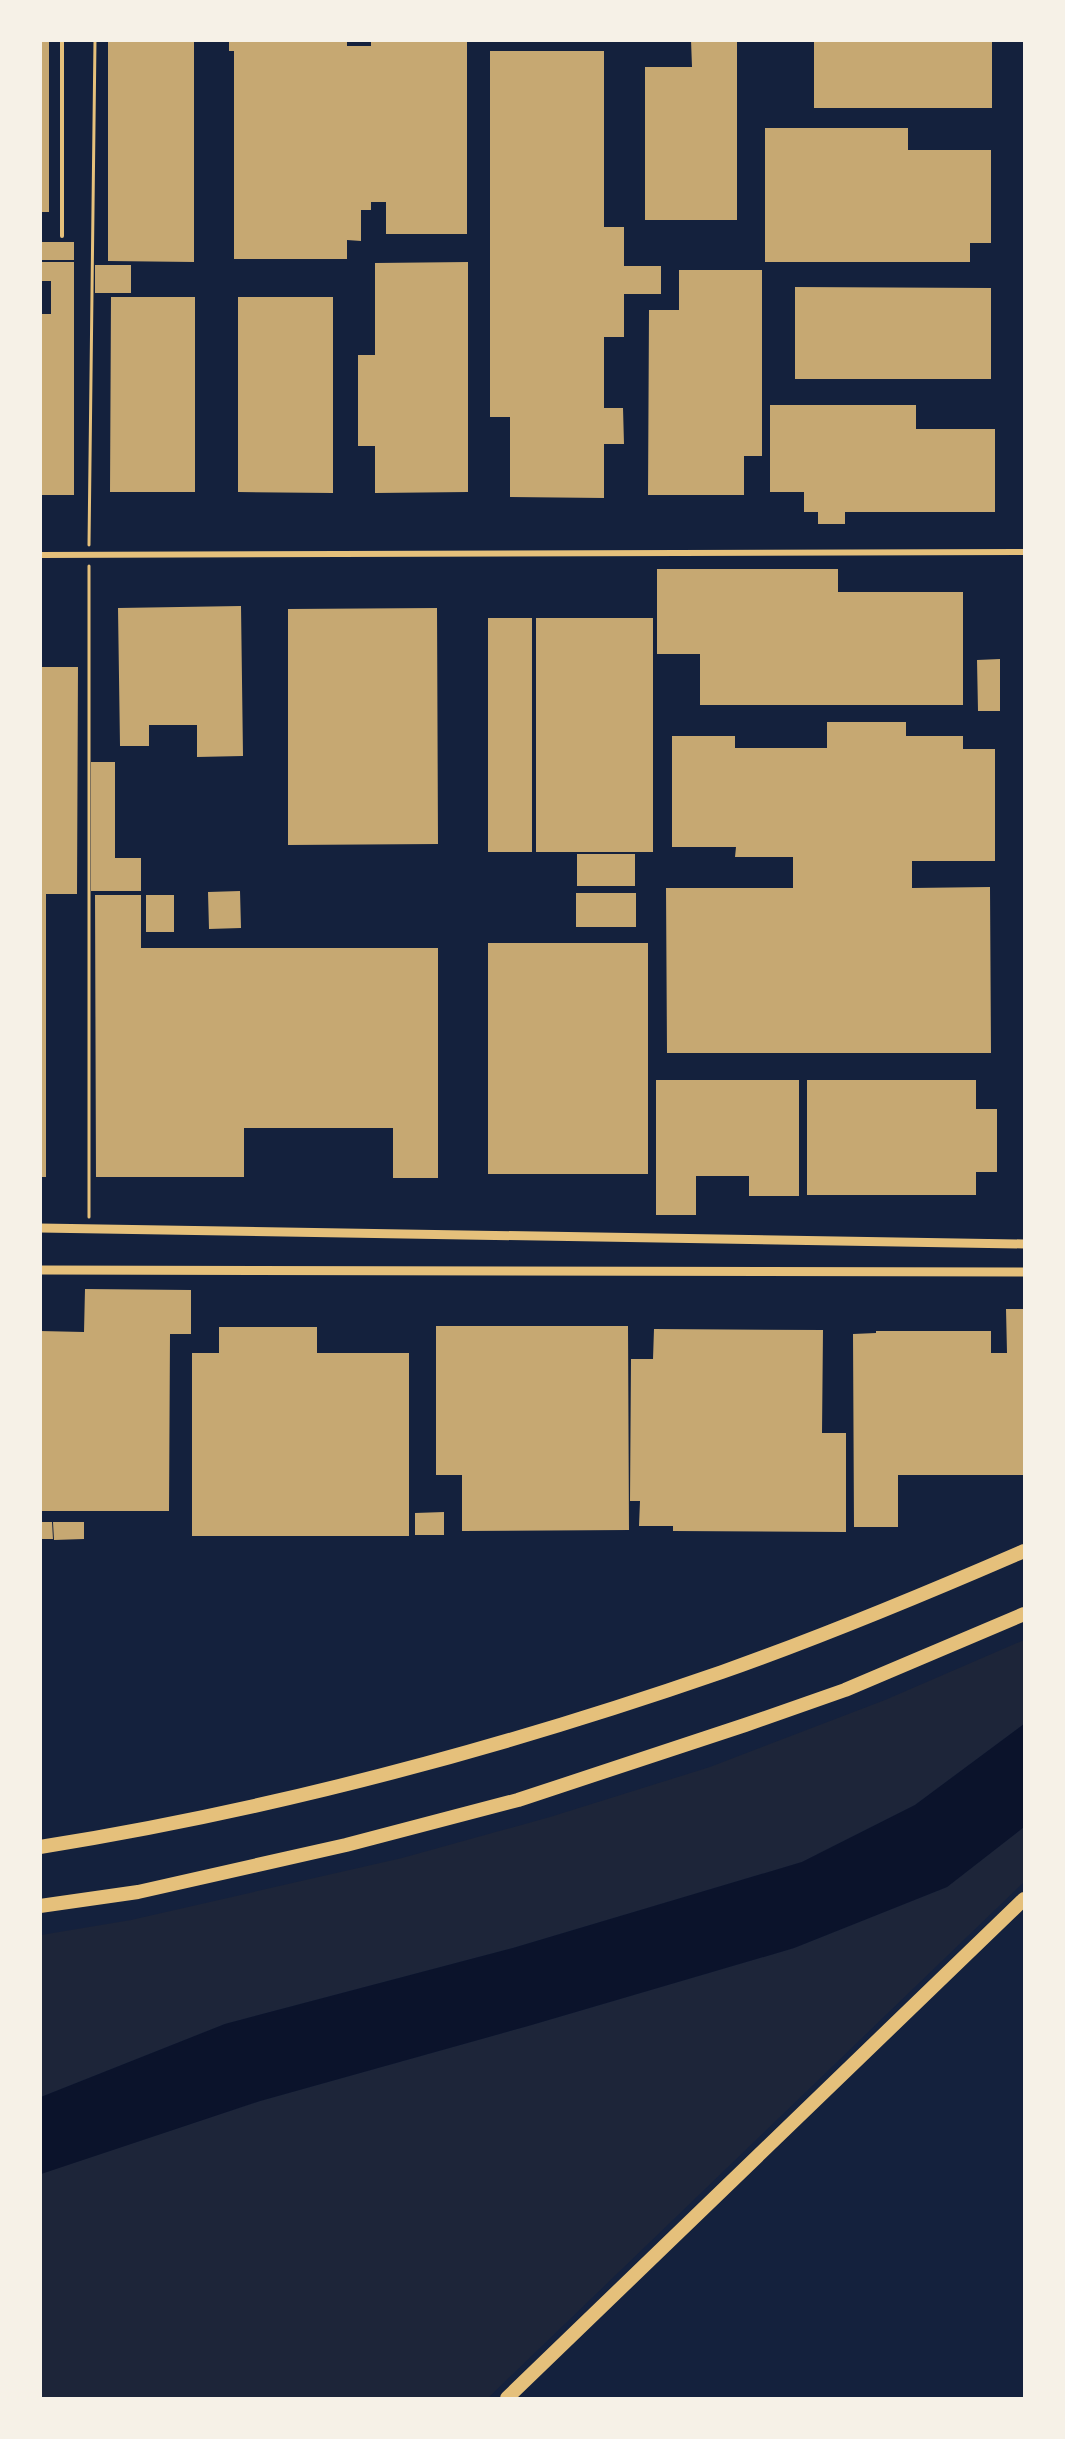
<svg xmlns="http://www.w3.org/2000/svg" width="1065" height="2439" viewBox="0 0 1065 2439" font-family="'Space Grotesk',sans-serif">
	<rect width="100%" height="100%" fill="#14213d"/>
	<path fill="#1d2539" d="M 1024,1640 L 1024,1724 L 915,1805 L 802,1862 L 513,1948 L 225,2024 L 41,2097 L 41,1935 L 131,1920 L 402,1858 L 550,1817 L 710,1767 L 885,1700 Z
		M 1024,1827 L 1024,1882 L 488,2398 L 41,2398 L 40,2174 L 260,2101 L 528,2026 L 794,1948 L 947,1887 Z"/>
	<path fill="#0b132b" d="M 1024,1724 L 1024,1827 L 947,1887 L 794,1948 L 528,2026 L 260,2101 L 41,2174 L 41,2097 L 225,2024 L 513,1948 L 802,1862 L 915,1805 Z"/>
	<path fill="#c6a872" d="M 40,40 L 49,40 L 49,212 L 40,212 Z
		M 108,40 L 194,40 L 194,262 L 108,261 Z
		M 229,40 L 347,40 L 347,46 L 371,46 L 371,40 L 467,40 L 467,234 L 386,234 L 386,202 L 371,202 L 371,210 L 361,210 L 361,241 L 347,240 L 347,259 L 234,259 L 234,51 L 229,51 Z
		M 691,40 L 737,40 L 737,220 L 645,220 L 645,67 L 692,67 Z
		M 814,40 L 992,40 L 992,108 L 814,108 Z
		M 490,51 L 604,51 L 604,227 L 624,227 L 624,266 L 661,266 L 661,294 L 624,294 L 624,337 L 604,337 L 604,408 L 623,408 L 624,444 L 604,444 L 604,498 L 510,497 L 510,417 L 490,417 Z
		M 765,128 L 908,128 L 908,150 L 991,150 L 991,243 L 970,243 L 970,262 L 765,262 Z
		M 40,242 L 74,242 L 74,260 L 40,260 Z
		M 40,262 L 74,262 L 74,495 L 40,495 L 40,314 L 51,314 L 51,281 L 40,281 Z
		M 468,262 L 468,492 L 375,493 L 375,446 L 358,446 L 358,355 L 375,355 L 375,263 Z
		M 95,265 L 131,265 L 131,293 L 95,293 Z
		M 679,270 L 762,270 L 762,456 L 744,456 L 744,495 L 648,495 L 649,310 L 679,310 Z
		M 795,287 L 991,288 L 991,379 L 795,379 Z
		M 111,297 L 195,297 L 195,492 L 110,492 Z
		M 238,297 L 333,297 L 333,493 L 238,492 Z
		M 770,405 L 916,405 L 916,429 L 995,429 L 995,512 L 845,512 L 845,524 L 818,524 L 818,512 L 804,512 L 804,492 L 770,492 Z
		M 657,569 L 838,569 L 838,592 L 963,592 L 963,705 L 700,705 L 700,654 L 657,654 Z
		M 241,606 L 243,756 L 197,757 L 197,725 L 149,725 L 149,746 L 120,746 L 118,608 Z
		M 437,608 L 438,844 L 288,845 L 288,609 Z
		M 488,618 L 532,618 L 532,852 L 488,852 Z
		M 536,618 L 653,618 L 653,852 L 536,852 Z
		M 1000,659 L 1000,711 L 978,711 L 977,660 Z
		M 40,667 L 78,667 L 77,894 L 46,894 L 46,1177 L 40,1177 Z
		M 827,722 L 906,722 L 906,736 L 963,736 L 963,749 L 995,749 L 995,861 L 912,861 L 912,888 L 990,887 L 991,1053 L 667,1053 L 666,888 L 793,888 L 793,857 L 735,857 L 736,847 L 672,847 L 672,736 L 735,736 L 735,748 L 827,748 Z
		M 91,762 L 115,762 L 115,858 L 141,858 L 141,891 L 91,891 Z
		M 577,854 L 635,854 L 635,886 L 577,886 Z
		M 240,891 L 241,928 L 209,929 L 208,892 Z
		M 576,893 L 636,893 L 636,927 L 576,927 Z
		M 95,895 L 141,895 L 141,948 L 438,948 L 438,1178 L 393,1178 L 393,1128 L 244,1128 L 244,1177 L 96,1177 Z
		M 146,895 L 174,895 L 174,932 L 146,932 Z
		M 488,943 L 648,943 L 648,1174 L 488,1174 Z
		M 656,1080 L 799,1080 L 799,1196 L 749,1196 L 749,1176 L 696,1176 L 696,1215 L 656,1215 Z
		M 807,1080 L 976,1080 L 976,1109 L 997,1109 L 997,1172 L 976,1172 L 976,1195 L 807,1195 Z
		M 85,1289 L 191,1290 L 191,1334 L 170,1334 L 169,1511 L 40,1511 L 40,1331 L 84,1332 Z
		M 1006,1309 L 1024,1309 L 1024,1475 L 898,1475 L 898,1527 L 854,1527 L 853,1334 L 876,1333 L 876,1331 L 991,1331 L 991,1353 L 1007,1353 Z
		M 436,1326 L 628,1326 L 629,1530 L 462,1531 L 462,1475 L 436,1475 Z
		M 219,1327 L 317,1327 L 317,1353 L 409,1353 L 409,1536 L 192,1536 L 192,1353 L 219,1353 Z
		M 654,1329 L 823,1330 L 822,1433 L 846,1433 L 846,1532 L 673,1531 L 673,1526 L 639,1526 L 640,1501 L 630,1501 L 631,1359 L 653,1359 Z
		M 444,1512 L 444,1535 L 415,1535 L 415,1513 Z
		M 40,1522 L 52,1522 L 53,1539 L 40,1539 Z
		M 53,1522 L 84,1522 L 84,1539 L 54,1540 Z"/>
	<g fill="none" stroke-linecap="round" stroke-linejoin="round">
		<path stroke="#e5c07b" stroke-width="3" d="M 89,545 L 95,40
			M 89,1217 L 89,566"/>
		<path stroke="#e5c07b" stroke-width="4" d="M 62,236 L 62,40"/>
		<path stroke="#e5c07b" stroke-width="6" d="M 40,555 L 1024,552"/>
		<path stroke="#e5c07b" stroke-width="9" d="M 40,1228 L 1024,1244
			M 40,1270 L 1024,1272"/>
		<path stroke="#e5c07b" stroke-width="14" d="M 40,1847 C 272,1810 500,1749 722,1672 C 824,1636 925,1594 1024,1551
			M 40,1906 L 138,1892 L 346,1845 L 518,1800 L 745,1725 L 845,1690 L 1024,1614
			M 507,2398 L 1024,1899"/>
	</g>
	<rect width="1065" height="2439" fill="none" stroke="#f6f1e7" stroke-width="84"/>
</svg>
